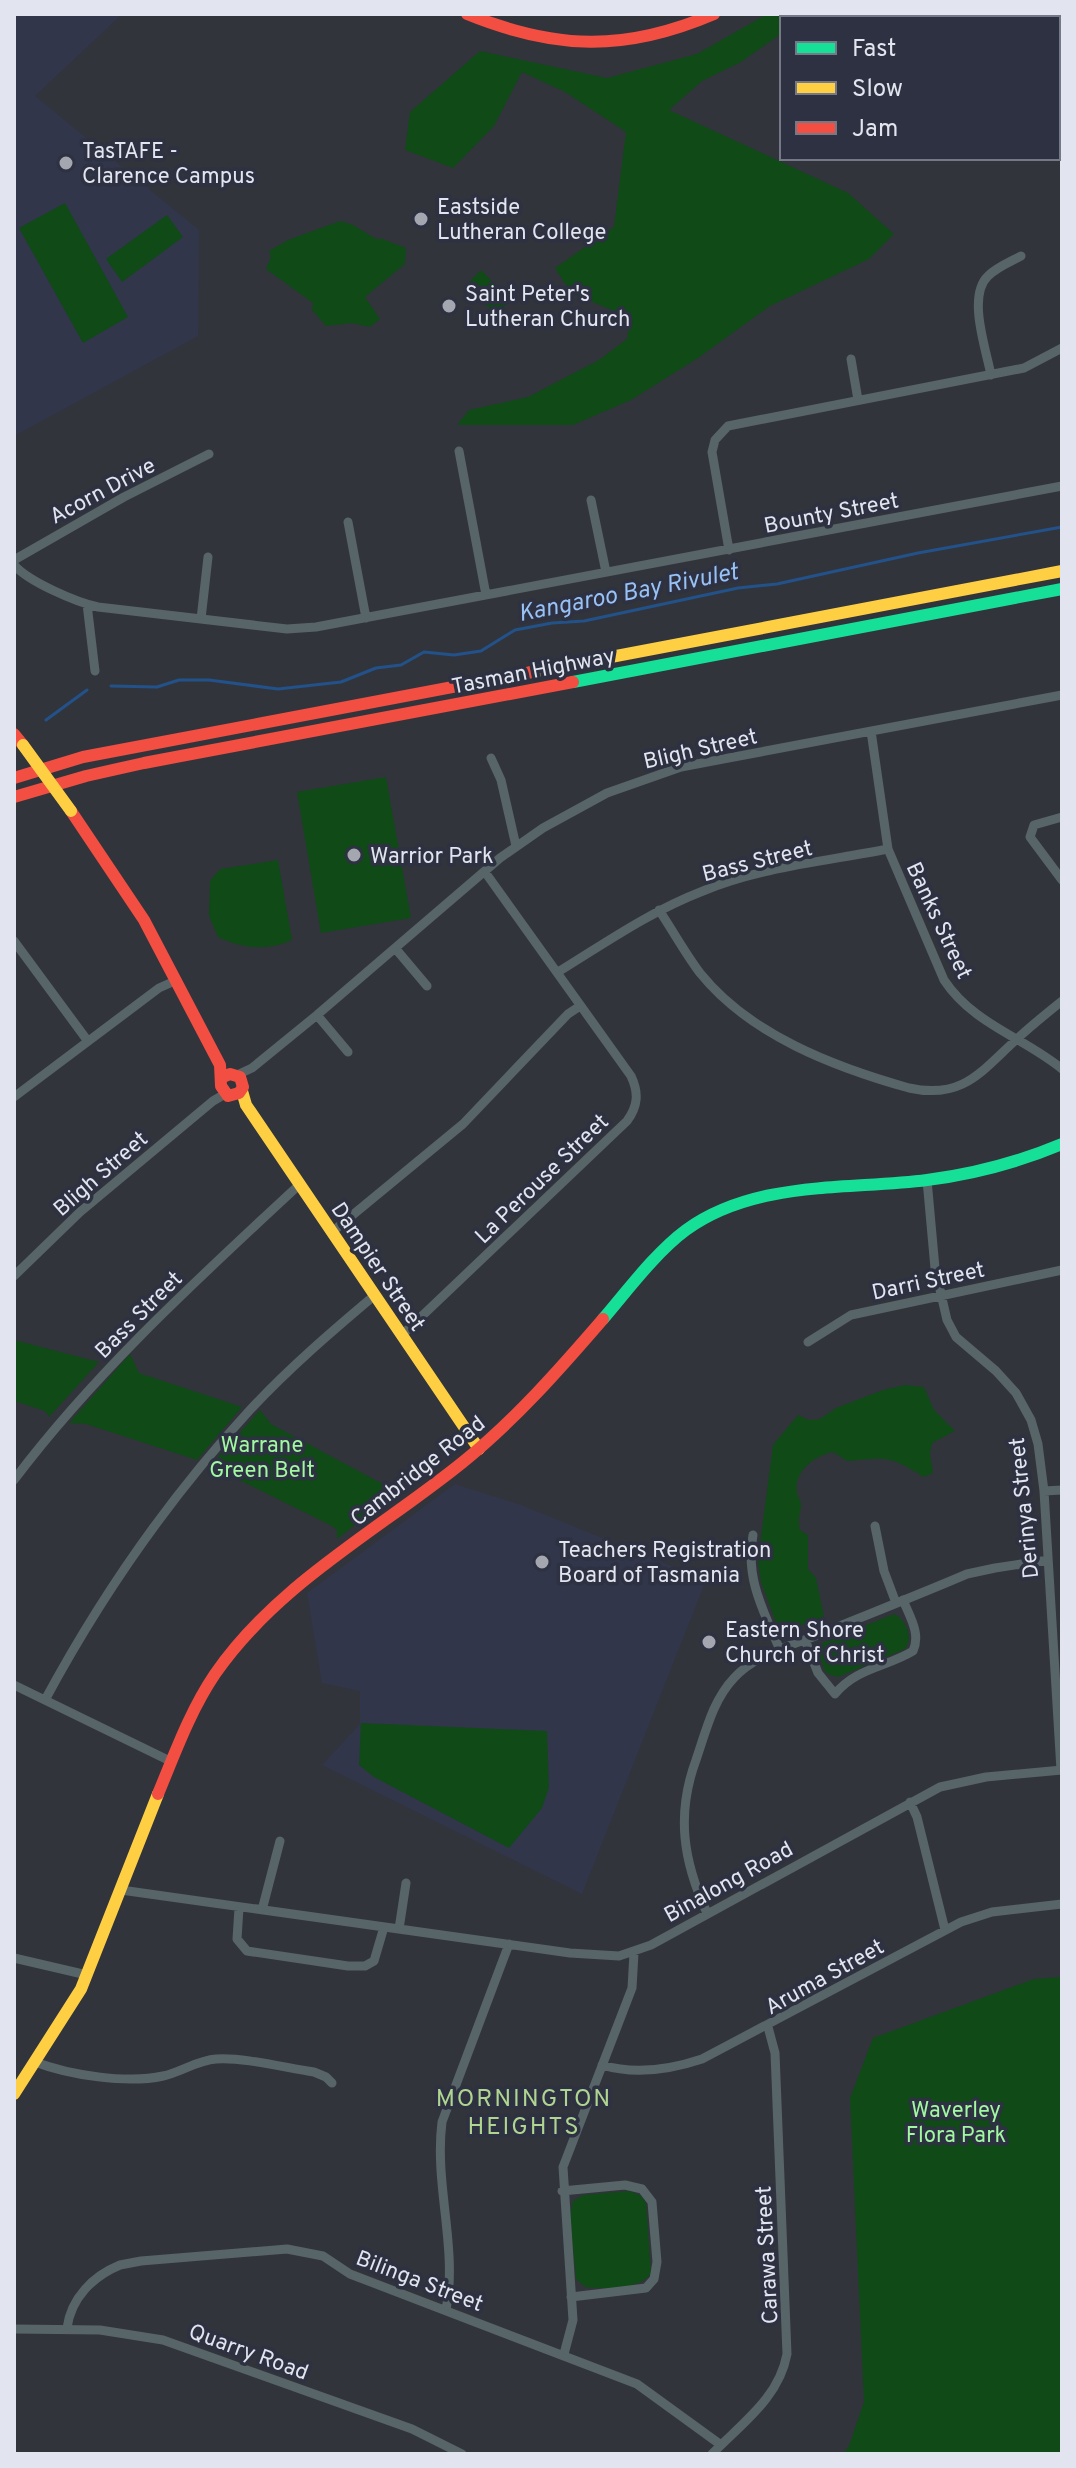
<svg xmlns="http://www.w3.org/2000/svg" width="1076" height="2468" viewBox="0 0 1076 2468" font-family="Overpass,sans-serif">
	<rect width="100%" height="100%" fill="#32343c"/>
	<path fill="#31364a" d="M 14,14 L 122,14 L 35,96 L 199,230 L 198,336 L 14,436 Z
		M 455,1484 L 521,1505 L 706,1580 L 582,1894 L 322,1765 L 360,1724 L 360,1691 L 322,1683 L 307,1593 Z"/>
	<path fill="#0f4a17" d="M 767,14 L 808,14 L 803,18 L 782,18 L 782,33 L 741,62 L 702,81 L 669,110 L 848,193 L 894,234 L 869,259 L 770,306 L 698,358 L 631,400 L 573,425 L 457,425 L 469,410 L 528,397 L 599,360 L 627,339 L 631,318 L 571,293 L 555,268 L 614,227 L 626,132 L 565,92 L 522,72 L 494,126 L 453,168 L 405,150 L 410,112 L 480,51 L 607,78 L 697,54 Z
		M 864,14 L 1033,14 L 1035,18 L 865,18 Z
		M 65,203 L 128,317 L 83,343 L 19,228 Z
		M 167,215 L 183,237 L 122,282 L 106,259 Z
		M 340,221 L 353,225 L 378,240 L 380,238 L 406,248 L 405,264 L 365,297 L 380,319 L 370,327 L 352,323 L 326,326 L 312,310 L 313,303 L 266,269 L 271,257 L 269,251 L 288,240 Z
		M 481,270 L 510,300 L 496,315 L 466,285 Z
		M 386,777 L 411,918 L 321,933 L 297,792 Z
		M 278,860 L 292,940 C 268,951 242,949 218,937 L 209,916 L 210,881 L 220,869 Z
		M 14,1340 L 99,1362 L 49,1417 L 45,1411 L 14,1401 Z
		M 130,1354 L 139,1373 L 242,1407 L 197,1460 L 86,1424 L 69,1423 Z
		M 905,1385 L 924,1387 L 934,1410 L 955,1431 L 932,1443 L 930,1454 L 933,1473 L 924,1477 C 887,1454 887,1458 847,1461 L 833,1452 C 815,1456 794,1470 797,1492 C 797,1496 801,1500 801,1504 C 801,1515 797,1517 800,1530 L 808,1535 L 808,1569 L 816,1578 L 824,1617 L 780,1633 L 761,1582 L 758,1560 L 773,1445 L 798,1415 L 809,1420 L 820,1419 L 836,1408 L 883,1390 Z
		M 260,1410 L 271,1424 L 392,1489 L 400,1490 L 337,1539 L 337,1530 L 332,1526 L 225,1473 L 208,1468 Z
		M 894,1614 C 906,1619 914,1638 905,1649 L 838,1677 L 826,1673 L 819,1655 L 822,1643 Z
		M 361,1723 L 547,1731 L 549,1787 L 542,1808 L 509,1848 L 374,1777 L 359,1765 Z
		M 1062,1977 L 1062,2454 L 843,2454 L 849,2446 L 864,2402 L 850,2098 L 873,2038 L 1034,1979 Z
		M 630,2191 L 641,2196 L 646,2203 L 651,2273 C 641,2290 603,2289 585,2287 L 576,2279 L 570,2214 L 573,2201 L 583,2195 Z"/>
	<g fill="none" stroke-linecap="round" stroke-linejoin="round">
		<path stroke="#225289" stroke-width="3" d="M 111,686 L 157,687 L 179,680 L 209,680 L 278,689 L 341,682 L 376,668 L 401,665 L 424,652 L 454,655 L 481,651 L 515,630 L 552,623 L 584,621 L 738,588 L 777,584 L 918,553 L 1062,527
			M 46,720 L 87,690"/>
		<path stroke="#576568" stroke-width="9" d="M 851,359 L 858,400
			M 991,375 C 986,349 967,296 988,276 C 997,267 1010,262 1021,256
			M 459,451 L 486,595
			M 591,500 L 606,572
			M 348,522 L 366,618
			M 729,550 L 712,452 L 715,440 L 728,426 L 1024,368 L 1062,348
			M 14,560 L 124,497 L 209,454
			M 14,565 C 29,582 76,602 98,607 L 287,629 L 316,627 L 1062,486
			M 87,604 L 95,671
			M 201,619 L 208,557
			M 871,731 L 888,849 L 944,980 C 973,1024 1023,1037 1062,1069
			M 491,758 L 501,780 L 516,846
			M 1062,817 L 1034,825 L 1030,837 L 1062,880
			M 659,910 C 673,931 685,953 700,973 C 750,1035 834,1067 909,1088 C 964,1100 982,1070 1018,1038 C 1032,1025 1047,1013 1062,1001
			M 14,941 L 87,1040
			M 395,948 L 427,986
			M 558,972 C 605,943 651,911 703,891 C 761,867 827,861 888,849
			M 317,1015 L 348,1052
			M 237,1075 L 252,1068 L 317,1015 L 500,858 L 543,828 L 607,793 L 681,767 L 1062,695
			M 14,1097 L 159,988 L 177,980
			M 927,1180 L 935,1268 L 947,1320 L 956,1337 L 996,1371 L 1016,1393 L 1031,1420 L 1038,1444 L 1044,1491 L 1061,1770
			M 332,1232 L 463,1124 L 568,1014 L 580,1006
			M 14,1276 L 80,1212 L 213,1101 L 225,1094
			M 402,1335 L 627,1121 C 638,1106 639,1093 631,1076 L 485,872
			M 808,1342 L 851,1315 L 1062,1270
			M 14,1480 C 97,1370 200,1277 300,1184
			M 1044,1491 L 1062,1490
			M 875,1526 L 884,1571 L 896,1603
			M 753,1535 C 745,1578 763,1610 780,1650
			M 805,1640 L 818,1673 L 835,1694 C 856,1668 887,1667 913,1651 C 921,1634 910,1617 903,1600
			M 14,1685 L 170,1761
			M 45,1700 C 101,1596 169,1498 249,1411 C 288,1369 331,1332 375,1295
			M 910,1802 L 917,1817 L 945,1930
			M 121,1890 L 570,1953 L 619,1956 L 651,1945 L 940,1787 L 986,1777 L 1062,1770
			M 239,1908 L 237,1939 L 247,1951 L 348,1966 L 365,1966 L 374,1961 L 384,1927
			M 262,1910 L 280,1841
			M 707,1913 C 683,1861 676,1814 696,1760 C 706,1731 713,1700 734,1678 C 756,1654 791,1646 820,1634 C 869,1614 918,1595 967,1574 L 995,1568 L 1048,1560
			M 399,1929 L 406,1883
			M 14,1958 L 87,1975
			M 35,2062 C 69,2075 127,2084 163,2076 C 181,2072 198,2060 216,2059 C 244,2057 286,2068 314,2072 L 326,2077 L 332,2083
			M 602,2065 C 635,2075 669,2070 702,2059 L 961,1922 L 992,1912 L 1062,1904
			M 562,2191 L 625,2185 L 642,2189 L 652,2202 L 657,2262 L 654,2279 L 646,2288 L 571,2297
			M 446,2310 C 458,2248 434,2185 442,2122 L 509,1944
			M 67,2328 C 71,2298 93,2276 120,2265 L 141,2261 L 287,2249 L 323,2256 L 350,2274 L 637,2384 L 721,2445
			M 14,2329 L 100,2330 L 163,2340 L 412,2429 L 462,2454
			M 564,2354 L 573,2320 L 563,2167 L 632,1988 L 634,1953
			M 712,2454 C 742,2423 779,2398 787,2354 L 775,2053 L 768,2027"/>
		<path stroke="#16e098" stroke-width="12" d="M 573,682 L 1062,589
			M 603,1319 C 627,1291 656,1252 686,1230 C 755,1180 847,1190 927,1180 C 974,1174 1019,1162 1062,1144"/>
		<path stroke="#ffcf43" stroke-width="12" d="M 532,672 L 1062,571
			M 242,1091 L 246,1105 L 479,1449
			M 14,2094 L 81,1989 L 158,1794"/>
		<path stroke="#f24e42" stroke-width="12" d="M 467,14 C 556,50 625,52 714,14
			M 14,734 L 23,745
			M 14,778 L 83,757 L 532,672
			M 14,797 L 86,776 L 144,763 L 573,682
			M 71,811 L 144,920 L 220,1065 L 221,1086 L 228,1096 L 239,1093 L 243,1087 L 240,1077 L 230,1074 L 223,1077
			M 158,1794 C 175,1753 190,1711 215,1674 C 278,1583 379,1530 463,1462 C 515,1420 559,1370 603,1319"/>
		<path stroke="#ffcf43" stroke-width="12" d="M 23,745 L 71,811"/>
	</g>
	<g fill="#a4a7b0" stroke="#2d3141" stroke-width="3">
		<circle cx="66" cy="163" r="8"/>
		<circle cx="421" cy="219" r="8"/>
		<circle cx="449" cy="306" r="8"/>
		<circle cx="354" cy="855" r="8"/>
		<circle cx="542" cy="1562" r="8"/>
		<circle cx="709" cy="1642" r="8"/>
	</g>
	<g text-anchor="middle" stroke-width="7" stroke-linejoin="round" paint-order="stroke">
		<g font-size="22" fill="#e2e5ef" stroke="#2d3141" text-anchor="start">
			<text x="82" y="158">TasTAFE -<tspan x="82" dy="25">Clarence Campus</tspan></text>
			<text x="437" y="214">Eastside<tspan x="437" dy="25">Lutheran College</tspan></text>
			<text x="465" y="301">Saint Peter's<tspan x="465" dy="25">Lutheran Church</tspan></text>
			<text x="370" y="863">Warrior Park</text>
			<text x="558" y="1557">Teachers Registration<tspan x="558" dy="25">Board of Tasmania</tspan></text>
			<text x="725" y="1637">Eastern Shore<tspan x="725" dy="25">Church of Christ</tspan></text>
		</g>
		<g font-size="22" fill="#e2e5ef" stroke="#2d3141">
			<text transform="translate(102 490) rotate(-28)" y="8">Acorn Drive</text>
			<text transform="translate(831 512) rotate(-11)" y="8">Bounty Street</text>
			<text transform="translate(533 670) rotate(-11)" y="8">Tasman Highway</text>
			<text transform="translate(700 748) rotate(-13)" y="8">Bligh Street</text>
			<text transform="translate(757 860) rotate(-14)" y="8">Bass Street</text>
			<text transform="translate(940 920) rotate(65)" y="8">Banks Street</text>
			<text transform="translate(100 1173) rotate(-41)" y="8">Bligh Street</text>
			<text transform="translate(541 1178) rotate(-44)" y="8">La Perouse Street</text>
			<text transform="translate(379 1266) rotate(56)" y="8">Dampier Street</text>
			<text transform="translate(928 1280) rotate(-12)" y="8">Darri Street</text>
			<text transform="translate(138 1314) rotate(-45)" y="8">Bass Street</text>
			<text transform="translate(417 1470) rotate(-38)" y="8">Cambridge Road</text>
			<text transform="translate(1023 1508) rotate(-96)" y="8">Derinya Street</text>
			<text transform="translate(728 1881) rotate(-29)" y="8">Binalong Road</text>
			<text transform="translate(824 1976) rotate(-29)" y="8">Aruma Street</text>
			<text transform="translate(766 2255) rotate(-93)" y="8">Carawa Street</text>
			<text transform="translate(420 2280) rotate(21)" y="8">Bilinga Street</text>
			<text transform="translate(249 2351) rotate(20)" y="8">Quarry Road</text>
		</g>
		<g font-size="22" fill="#a1f8a1" stroke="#2d3141">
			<text x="262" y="1452">Warrane<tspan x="262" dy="25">Green Belt</tspan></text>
			<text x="956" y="2117">Waverley<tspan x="956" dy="25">Flora Park</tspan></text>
		</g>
		<g font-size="24" font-style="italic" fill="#98c1f5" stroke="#2d3141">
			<text transform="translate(628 592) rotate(-11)" y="8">Kangaroo Bay Rivulet</text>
		</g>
		<g font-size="24" letter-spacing="2" fill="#b0d590" stroke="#2d3141">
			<text x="524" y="2106">MORNINGTON<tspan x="524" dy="28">HEIGHTS</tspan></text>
		</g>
	</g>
	<rect width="1076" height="2468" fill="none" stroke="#e2e5ef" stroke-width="32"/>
	<rect x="780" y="16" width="280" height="144" fill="#2d3141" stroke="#757987" stroke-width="2"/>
	<rect x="796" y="42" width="40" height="12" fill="#16e098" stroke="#757987" stroke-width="2"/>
	<text x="852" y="56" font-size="24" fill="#e2e5ef">Fast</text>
	<rect x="796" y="82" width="40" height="12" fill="#ffcf43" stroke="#757987" stroke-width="2"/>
	<text x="852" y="96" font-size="24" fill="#e2e5ef">Slow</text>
	<rect x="796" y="122" width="40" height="12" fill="#f24e42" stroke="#757987" stroke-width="2"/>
	<text x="852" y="136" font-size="24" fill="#e2e5ef">Jam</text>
</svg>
